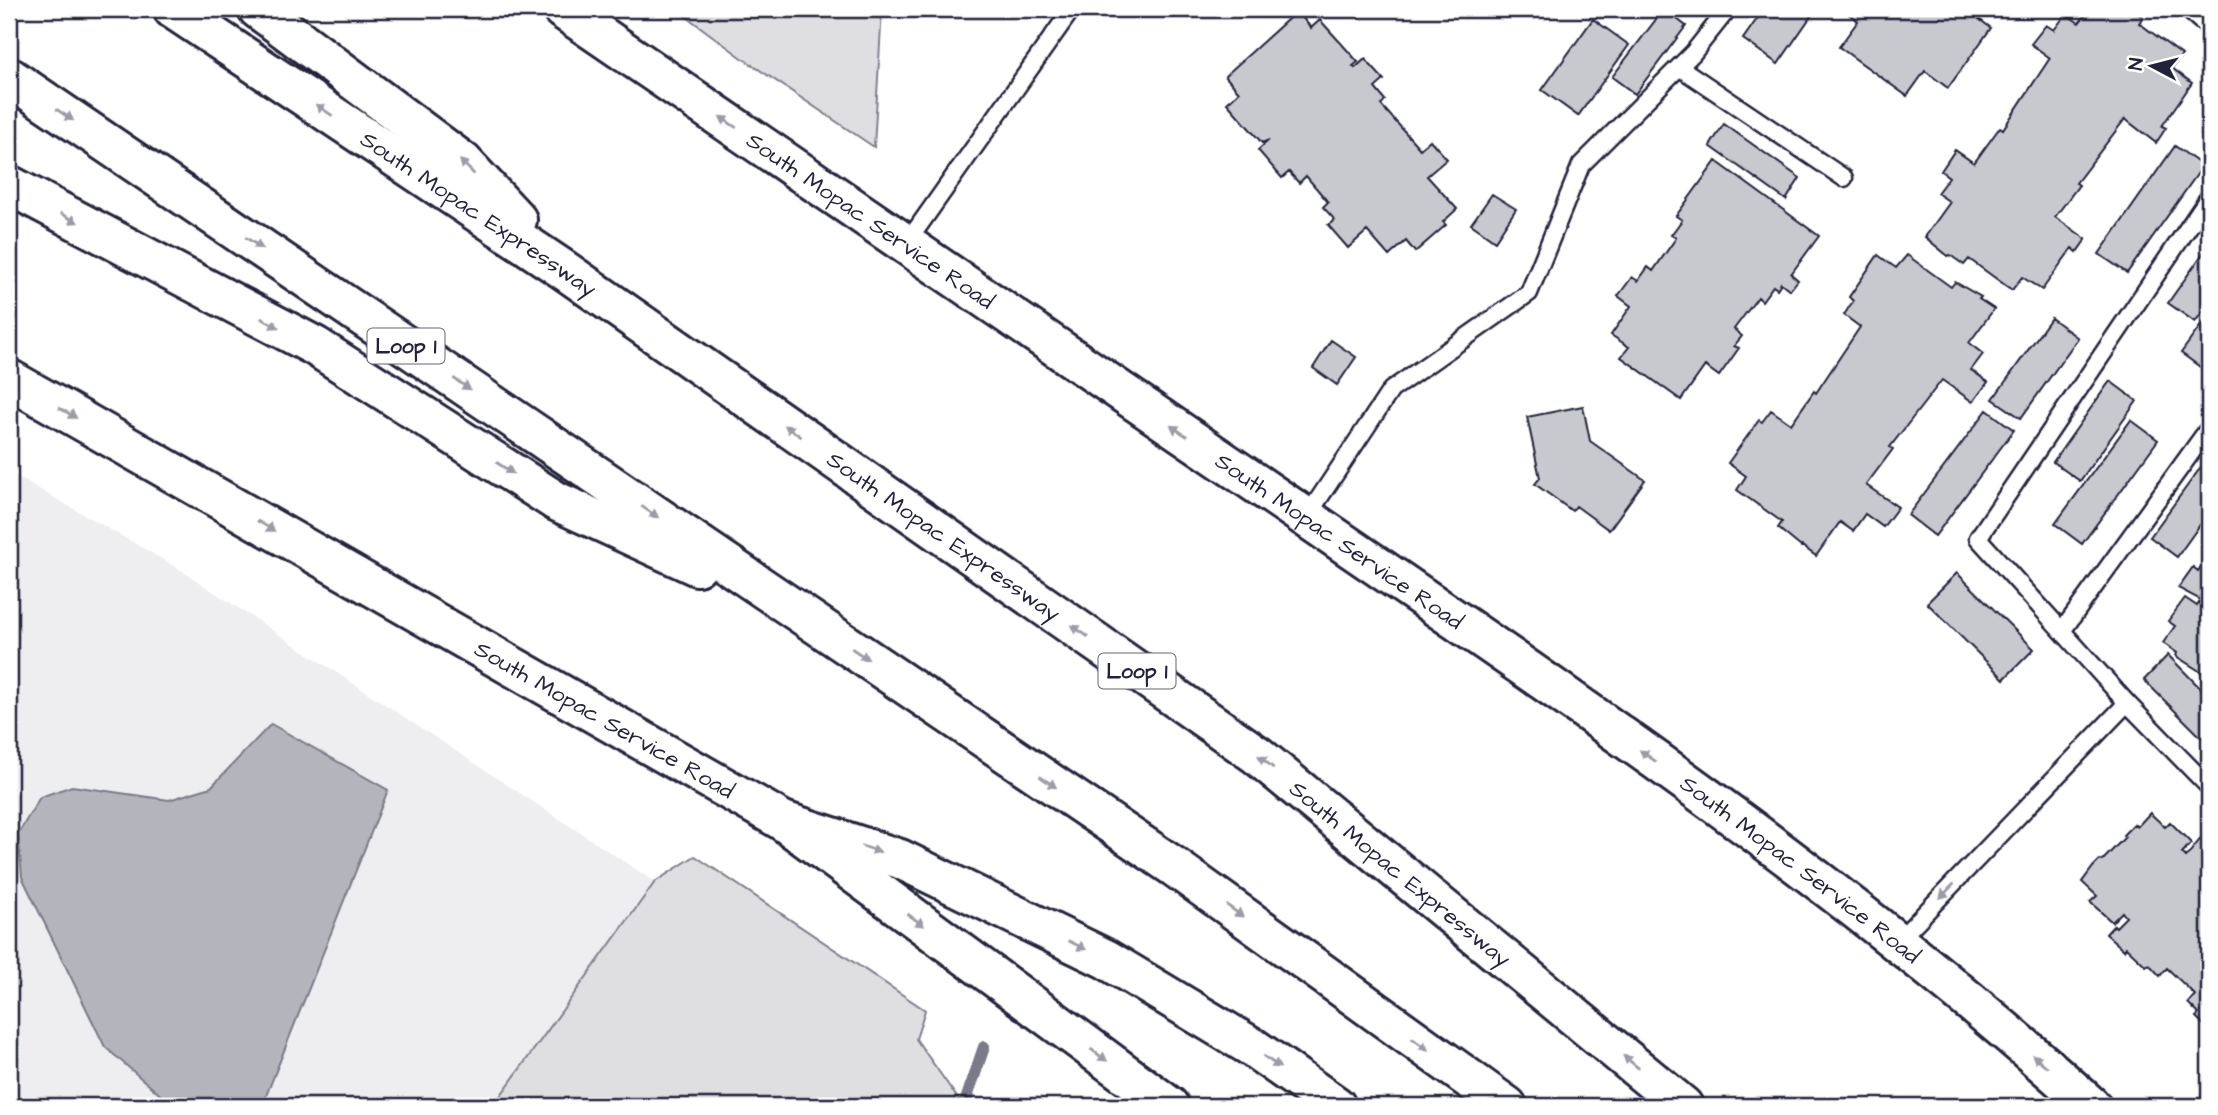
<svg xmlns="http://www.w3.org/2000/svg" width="2218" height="1115" viewBox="0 0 2218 1115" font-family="'Architects Daughter',sans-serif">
	<rect width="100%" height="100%" fill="#fff"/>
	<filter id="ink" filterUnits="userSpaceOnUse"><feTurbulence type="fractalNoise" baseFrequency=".0143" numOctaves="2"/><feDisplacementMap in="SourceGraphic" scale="14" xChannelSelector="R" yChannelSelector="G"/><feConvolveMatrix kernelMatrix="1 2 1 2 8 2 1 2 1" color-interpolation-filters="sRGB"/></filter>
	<g filter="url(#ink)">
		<path fill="#eeeef1" d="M 9,472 L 176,567 L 655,882 L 493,1106 L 9,1106 Z"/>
		<path fill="#dfdfe2" stroke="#80808e" stroke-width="2" d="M 676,9 L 882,9 L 874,147 L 745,60 Z
			M 695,856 L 925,1010 L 916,1039 L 963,1106 L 493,1106 L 655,882 Z"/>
		<path fill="#b4b4bc" stroke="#7a7a88" stroke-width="2" d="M 271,724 L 388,790 L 262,1106 L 173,1106 L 105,1047 L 22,877 L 18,834 L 40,797 L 72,786 L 169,800 L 211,787 Z"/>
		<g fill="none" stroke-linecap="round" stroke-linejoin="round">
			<path stroke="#7a7a88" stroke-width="12" d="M 964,1106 L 984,1047"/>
		</g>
		<path fill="#c8c8cf" stroke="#22223b" stroke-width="2" d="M 1664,9 L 1686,26 L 1635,94 L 1612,77 Z
			M 1764,9 L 1816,9 L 1778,64 L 1743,39 Z
			M 1842,9 L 1986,9 L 1979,19 L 1991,28 L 1948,88 L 1925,71 L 1907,96 L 1839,47 L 1858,21 Z
			M 2090,9 L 2131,9 L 2143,17 L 2139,23 L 2182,55 L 2172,68 L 2192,83 L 2162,126 L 2166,128 L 2156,143 L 2125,119 L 2076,183 L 2079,185 L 2055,217 L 2086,239 L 2077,252 L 2072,248 L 2042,290 L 2022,277 L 2012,290 L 1969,259 L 1964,265 L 1950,255 L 1948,256 L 1925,237 L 1950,202 L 1937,193 L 1949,177 L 1941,171 L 1955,150 L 1974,163 L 2000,127 L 2003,129 L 2050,58 L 2031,44 L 2046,25 L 2054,30 L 2066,14 L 2079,23 Z
			M 1297,11 L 1311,28 L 1320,20 L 1358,62 L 1353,66 L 1355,68 L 1365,59 L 1384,80 L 1375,88 L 1385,100 L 1381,105 L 1420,149 L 1430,140 L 1447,159 L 1427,176 L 1457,209 L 1443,222 L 1446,225 L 1415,252 L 1406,241 L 1389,256 L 1367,231 L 1348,248 L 1328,225 L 1335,220 L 1323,207 L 1328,202 L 1306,176 L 1299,183 L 1289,172 L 1282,178 L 1258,150 L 1269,140 L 1262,143 L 1227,103 L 1239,92 L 1225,76 Z
			M 1593,19 L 1629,45 L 1578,116 L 1542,90 Z
			M 1724,124 L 1800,178 L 1786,200 L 1710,146 Z
			M 2175,146 L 2203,166 L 2127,273 L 2099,254 Z
			M 1716,161 L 1819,236 L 1791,274 L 1798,280 L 1790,290 L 1781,283 L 1777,289 L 1773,286 L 1762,301 L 1758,297 L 1734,329 L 1742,336 L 1734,346 L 1739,348 L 1719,376 L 1705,366 L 1681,400 L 1621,357 L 1629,347 L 1611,335 L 1631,306 L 1618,296 L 1632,277 L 1638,281 L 1648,267 L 1653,271 L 1676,238 L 1671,235 L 1682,220 L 1676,216 Z
			M 1492,194 L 1516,209 L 1495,241 L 1471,224 Z
			M 2206,249 L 2209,252 L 2209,303 L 2195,322 L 2168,303 Z
			M 1878,255 L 1896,268 L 1907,255 L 1951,287 L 1955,282 L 1981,297 L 1979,299 L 1994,309 L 1969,343 L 1983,354 L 1971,370 L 1988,382 L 1973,402 L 1942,380 L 1890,447 L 1893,449 L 1866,485 L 1898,507 L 1883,527 L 1865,514 L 1853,531 L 1840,522 L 1816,556 L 1802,546 L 1801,547 L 1778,528 L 1782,522 L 1737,490 L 1746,476 L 1728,463 L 1759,420 L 1762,422 L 1771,410 L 1791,424 L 1814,391 L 1816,393 L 1860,327 L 1844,315 L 1853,301 L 1849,297 Z
			M 2209,314 L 2209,369 L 2207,372 L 2181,353 Z
			M 2051,318 L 2078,338 L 2021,418 L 1993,399 Z
			M 1331,340 L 1356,357 L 1337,385 L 1313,368 Z
			M 2110,381 L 2137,401 L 2080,481 L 2053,462 Z
			M 1583,406 L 1590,441 L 1645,480 L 1609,530 L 1576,506 L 1572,511 L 1535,484 L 1540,478 L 1527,417 Z
			M 1987,410 L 2014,430 L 1935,536 L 1908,515 Z
			M 2131,420 L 2158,440 L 2082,544 L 2055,524 Z
			M 2209,456 L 2209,512 L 2177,557 L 2150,537 Z
			M 2209,555 L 2209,677 L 2176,656 L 2177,653 L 2163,643 L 2175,626 L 2168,621 L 2185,598 L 2197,606 L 2201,600 L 2178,588 L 2193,567 L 2198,571 Z
			M 1957,573 L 2034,649 L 2004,679 L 1927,603 Z
			M 2168,655 L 2209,697 L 2209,730 L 2202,738 L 2144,680 Z
			M 2150,813 L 2165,827 L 2170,822 L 2191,843 L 2182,853 L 2186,857 L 2202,837 L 2207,842 L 2209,839 L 2209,1030 L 2196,1017 L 2199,1014 L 2188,1003 L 2195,995 L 2167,968 L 2160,976 L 2149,964 L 2146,966 L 2126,947 L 2124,950 L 2106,934 L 2114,925 L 2116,927 L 2126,917 L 2122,912 L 2112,922 L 2090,902 L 2097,896 L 2082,882 L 2093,867 L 2100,860 L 2102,861 L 2125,837 L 2123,835 L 2134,824 L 2137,827 Z"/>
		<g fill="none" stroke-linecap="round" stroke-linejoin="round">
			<defs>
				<path id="lane" d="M 2187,9 L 2209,28
					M 1679,67 L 1844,178
					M 906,244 L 1072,9
					M 1306,518 L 1391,390 L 1529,293 L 1581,165 L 1693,53 L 1728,9
					M 2062,631 L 2209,428
					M 2127,703 L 2209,787
					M 1898,941 L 2127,703 L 1978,538 L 2209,197"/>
				<g id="secondary">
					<path id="s1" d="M 562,9 C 815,182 1067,355 1320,527 C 1585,708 1852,890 2091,1106"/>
					<path id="s2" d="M 9,379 L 783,821 L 1169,1106"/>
				</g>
				<g id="highway">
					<path id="s3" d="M 173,9 L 564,270 L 1257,755 L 1683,1106"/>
					<path d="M 258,9 L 463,162 L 517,220"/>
					<path d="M 9,77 L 1173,866 L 1507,1106"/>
					<path d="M 9,185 L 315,346 L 556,501 L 697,566"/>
					<path d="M 783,821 L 900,859 L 1106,959 L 1252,1047 L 1336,1106"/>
				</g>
			</defs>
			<use href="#lane" stroke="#22223b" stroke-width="21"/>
			<use href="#secondary" stroke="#22223b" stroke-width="44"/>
			<use href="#highway" stroke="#22223b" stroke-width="44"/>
			<use href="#lane" stroke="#fff" stroke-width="16"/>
			<use href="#secondary" stroke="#fff" stroke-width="38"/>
			<use href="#highway" stroke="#fff" stroke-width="38"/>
		</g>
		<defs><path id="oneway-solid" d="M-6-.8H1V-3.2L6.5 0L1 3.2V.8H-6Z" transform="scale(1.75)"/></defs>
		<g fill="#9c9ca7">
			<use href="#oneway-solid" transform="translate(324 110) rotate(-146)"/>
			<use href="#oneway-solid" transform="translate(65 115) rotate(34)"/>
			<use href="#oneway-solid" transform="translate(728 122) rotate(-146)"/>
			<use href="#oneway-solid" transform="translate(467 167) rotate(-135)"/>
			<use href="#oneway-solid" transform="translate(69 218) rotate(28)"/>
			<use href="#oneway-solid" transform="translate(254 243) rotate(34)"/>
			<use href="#oneway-solid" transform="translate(270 323) rotate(28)"/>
			<use href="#oneway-solid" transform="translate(462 384) rotate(34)"/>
			<use href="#oneway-solid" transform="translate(68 413) rotate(30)"/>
			<use href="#oneway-solid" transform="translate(793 431) rotate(-145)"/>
			<use href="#oneway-solid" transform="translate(1179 431) rotate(-146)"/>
			<use href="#oneway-solid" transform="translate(505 468) rotate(33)"/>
			<use href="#oneway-solid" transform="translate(650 512) rotate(34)"/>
			<use href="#oneway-solid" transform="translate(266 526) rotate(30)"/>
			<use href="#oneway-solid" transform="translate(1080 631) rotate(-145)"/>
			<use href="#oneway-solid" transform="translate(860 654) rotate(34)"/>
			<use href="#oneway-solid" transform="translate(1648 756) rotate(-145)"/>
			<use href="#oneway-solid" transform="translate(1266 762) rotate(-141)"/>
			<use href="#oneway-solid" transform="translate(1048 782) rotate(34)"/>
			<use href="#oneway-solid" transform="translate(871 849) rotate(18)"/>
			<use href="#oneway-solid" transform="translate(1947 891) rotate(135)"/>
			<use href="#oneway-solid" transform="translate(1235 911) rotate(36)"/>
			<use href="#oneway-solid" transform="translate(916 920) rotate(36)"/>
			<use href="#oneway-solid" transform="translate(1077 945) rotate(26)"/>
			<use href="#oneway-solid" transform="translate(1420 1044) rotate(36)"/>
			<use href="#oneway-solid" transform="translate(1099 1055) rotate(36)"/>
			<use href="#oneway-solid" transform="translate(2040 1061) rotate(-140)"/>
			<use href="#oneway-solid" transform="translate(1272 1062) rotate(35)"/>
			<use href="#oneway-solid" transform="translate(1631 1062) rotate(-141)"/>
		</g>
	</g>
	<g text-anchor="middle" stroke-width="7" stroke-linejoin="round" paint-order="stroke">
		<g fill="#fff" stroke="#646476" stroke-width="2">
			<rect x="367.5" y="328.5" width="77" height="35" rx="5"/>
			<rect x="1098.5" y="653.5" width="77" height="35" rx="5"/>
		</g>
		<g font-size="21" font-weight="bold" fill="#22223b">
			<text x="406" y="353">Loop 1</text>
			<text x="1137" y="678">Loop 1</text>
		</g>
		<g font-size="23" fill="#22223b" stroke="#fff">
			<text dy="8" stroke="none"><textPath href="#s3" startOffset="368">South Mopac Expressway</textPath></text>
			<text dy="8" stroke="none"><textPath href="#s1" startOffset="374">South Mopac Service Road</textPath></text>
			<text dy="8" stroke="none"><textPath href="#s3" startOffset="934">South Mopac Expressway</textPath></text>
			<text dy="8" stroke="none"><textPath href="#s1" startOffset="942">South Mopac Service Road</textPath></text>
			<text dy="8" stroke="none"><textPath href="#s2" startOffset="686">South Mopac Service Road</textPath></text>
			<text dy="8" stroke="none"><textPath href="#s1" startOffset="1508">South Mopac Service Road</textPath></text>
			<text dy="8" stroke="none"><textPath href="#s3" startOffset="1502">South Mopac Expressway</textPath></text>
		</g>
	</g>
	<rect width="2218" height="1115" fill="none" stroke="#fff" stroke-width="35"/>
	<rect x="18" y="18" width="2183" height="1080" fill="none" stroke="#22223b" stroke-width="2.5" filter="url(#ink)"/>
	<g transform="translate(2152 66) rotate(277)" stroke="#ffffff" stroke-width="5" paint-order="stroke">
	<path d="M0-5L12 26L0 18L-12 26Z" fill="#22223b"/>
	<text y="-10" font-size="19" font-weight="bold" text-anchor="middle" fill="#22223b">N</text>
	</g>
</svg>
